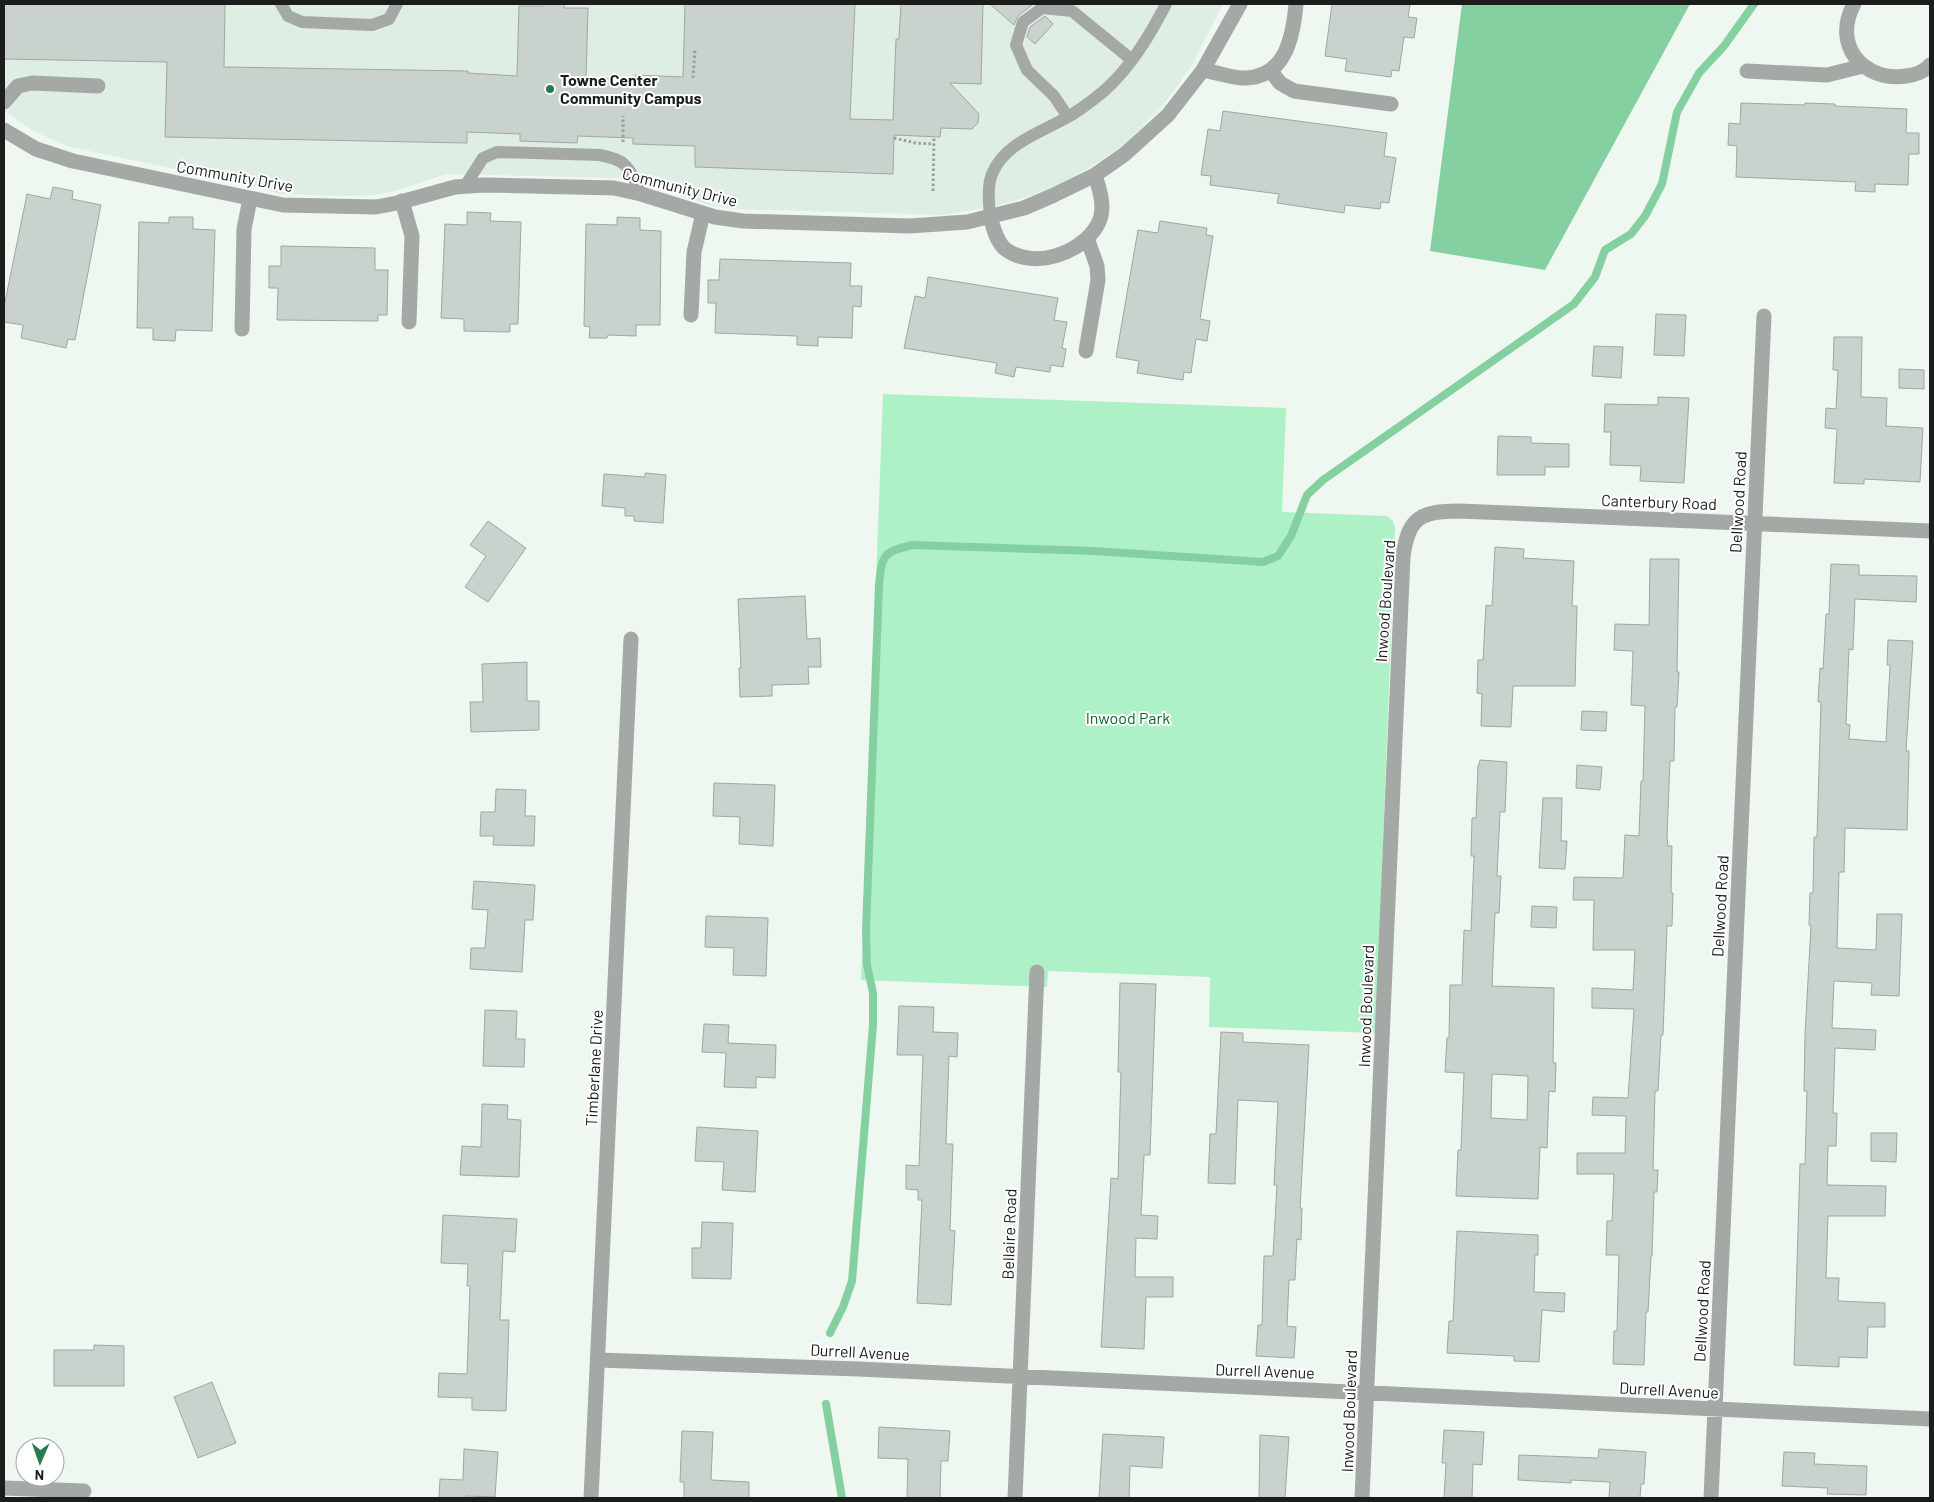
<svg xmlns="http://www.w3.org/2000/svg" width="1934" height="1502" viewBox="0 0 1934 1502" font-family="Barlow,sans-serif">
	<rect width="100%" height="100%" fill="#eff7f1"/>
	<path fill="#deeee3" d="M 4,4 L 1223,4 L 1193,63 L 1176,88 L 1160,109 L 1125,144 L 1086,170 L 1057,185 L 1024,198 L 995,206 L 944,215 L 733,209 L 709,205 L 649,183 L 615,178 L 446,174 L 398,190 L 374,195 L 347,196 L 280,194 L 248,184 L 70,147 L 35,132 L 4,111 Z"/>
	<path fill="#aff1c6" d="M 883,394 L 1286,408 L 1282,512 L 1387,516 L 1393,521 L 1395,527 L 1376,1033 L 1209,1027 L 1210,977 L 1048,971 L 1047,987 L 861,980 Z"/>
	<path fill="#85d0a0" d="M 1462,4 L 1690,4 L 1545,270 L 1430,251 Z"/>
	<g fill="none" stroke-linecap="round" stroke-linejoin="round">
		<path stroke="#85d0a0" stroke-width="8" d="M 830,1333 L 843,1307 L 852,1281 L 873,1025 L 873,993 L 867,965 L 866,930 L 879,585 C 882,556 882,552 912,545 L 1094,551 L 1263,562 L 1278,556 L 1291,536 L 1307,495 L 1323,480 L 1574,304 L 1595,277 L 1605,250 L 1631,234 L 1645,216 L 1662,184 L 1677,112 L 1699,73 L 1724,46 L 1754,4
			M 826,1404 L 842,1498"/>
	</g>
	<path fill="#c9d2cc" stroke="#9fa7a1" fill-rule="evenodd" d="M 4,4 L 225,4 L 224,67 L 468,71 L 468,73 L 517,76 L 519,6 L 543,6 L 543,4 L 564,4 L 564,8 L 588,8 L 586,78 L 635,79 L 635,75 L 683,77 L 685,4 L 855,4 L 850,119 L 893,120 L 896,39 L 899,39 L 901,4 L 983,4 L 981,84 L 950,83 L 979,114 L 978,123 L 972,129 L 941,128 L 940,137 L 894,135 L 893,174 L 695,167 L 695,146 L 633,144 L 633,138 L 578,136 L 577,143 L 520,141 L 520,134 L 467,132 L 467,143 L 165,137 L 167,62 L 4,59 Z
		M 990,4 L 1031,4 L 1032,5 L 1018,16 L 1014,25 Z
		M 1332,4 L 1410,4 L 1408,17 L 1417,18 L 1414,38 L 1404,37 L 1399,71 L 1392,70 L 1391,77 L 1345,71 L 1347,59 L 1325,56 Z
		M 1045,16 L 1053,24 L 1035,44 L 1027,37 L 1030,27 Z
		M 1741,103 L 1805,105 L 1805,103 L 1835,104 L 1835,106 L 1907,109 L 1906,133 L 1919,133 L 1919,154 L 1909,154 L 1908,185 L 1875,184 L 1875,192 L 1855,191 L 1856,182 L 1736,177 L 1737,146 L 1728,145 L 1729,123 L 1740,124 Z
		M 1223,111 L 1387,133 L 1384,156 L 1396,158 L 1389,203 L 1381,202 L 1380,209 L 1345,205 L 1344,213 L 1277,203 L 1279,194 L 1210,185 L 1211,176 L 1201,175 L 1208,129 L 1220,131 Z
		M 53,187 L 73,191 L 72,199 L 101,205 L 75,340 L 68,339 L 66,348 L 21,338 L 23,325 L 4,322 L 4,307 L 27,194 L 50,199 Z
		M 467,212 L 491,213 L 490,221 L 521,222 L 518,324 L 510,324 L 510,332 L 464,331 L 464,319 L 441,318 L 445,224 L 467,225 Z
		M 169,217 L 193,217 L 193,229 L 215,230 L 212,331 L 176,330 L 175,341 L 153,340 L 153,328 L 137,328 L 139,222 L 169,223 Z
		M 617,217 L 640,218 L 640,230 L 661,231 L 660,325 L 636,325 L 636,336 L 608,335 L 607,338 L 589,338 L 590,327 L 584,326 L 586,224 L 617,225 Z
		M 1160,221 L 1207,228 L 1206,235 L 1213,236 L 1200,319 L 1210,321 L 1207,341 L 1196,339 L 1191,373 L 1184,372 L 1183,380 L 1137,373 L 1139,361 L 1116,357 L 1138,230 L 1158,233 Z
		M 281,246 L 375,248 L 375,270 L 388,270 L 387,315 L 378,315 L 378,321 L 277,320 L 278,288 L 269,288 L 269,266 L 281,266 Z
		M 720,259 L 851,263 L 850,286 L 862,286 L 861,307 L 853,306 L 852,338 L 818,337 L 818,346 L 797,345 L 797,336 L 715,333 L 716,303 L 708,303 L 708,280 L 719,280 Z
		M 928,277 L 1058,298 L 1054,320 L 1067,322 L 1062,348 L 1066,349 L 1063,367 L 1051,365 L 1050,372 L 1016,367 L 1014,377 L 995,373 L 997,363 L 904,348 L 915,296 L 925,298 Z
		M 1656,314 L 1686,315 L 1684,356 L 1654,355 Z
		M 1834,337 L 1862,337 L 1861,397 L 1887,398 L 1886,426 L 1923,428 L 1920,482 L 1864,479 L 1864,484 L 1834,483 L 1837,429 L 1825,428 L 1826,408 L 1836,409 L 1838,370 L 1833,370 Z
		M 1594,346 L 1623,347 L 1621,378 L 1592,376 Z
		M 1899,369 L 1924,370 L 1924,389 L 1899,388 Z
		M 1658,397 L 1689,398 L 1684,483 L 1640,481 L 1641,466 L 1610,465 L 1611,432 L 1604,432 L 1605,404 L 1658,405 Z
		M 1498,436 L 1531,437 L 1531,443 L 1569,444 L 1569,467 L 1545,467 L 1545,475 L 1497,475 Z
		M 645,473 L 666,475 L 663,523 L 634,521 L 634,516 L 625,516 L 625,508 L 602,506 L 604,474 L 645,477 Z
		M 488,521 L 526,548 L 488,602 L 465,587 L 486,556 L 470,545 Z
		M 1495,547 L 1524,549 L 1523,558 L 1574,561 L 1572,606 L 1577,606 L 1575,686 L 1513,686 L 1511,727 L 1481,726 L 1482,694 L 1477,693 L 1478,660 L 1483,660 L 1486,605 L 1492,606 Z
		M 1650,559 L 1679,559 L 1677,672 L 1679,672 L 1677,707 L 1675,707 L 1674,761 L 1670,761 L 1667,836 L 1668,846 L 1672,846 L 1671,893 L 1673,893 L 1672,926 L 1667,926 L 1663,1035 L 1661,1035 L 1658,1091 L 1655,1091 L 1653,1170 L 1658,1170 L 1657,1192 L 1654,1192 L 1652,1256 L 1651,1256 L 1648,1312 L 1646,1312 L 1644,1365 L 1613,1364 L 1614,1331 L 1617,1331 L 1619,1255 L 1606,1255 L 1607,1221 L 1612,1221 L 1614,1174 L 1577,1174 L 1577,1153 L 1625,1153 L 1626,1116 L 1592,1115 L 1593,1097 L 1628,1098 L 1634,1009 L 1592,1008 L 1592,988 L 1633,990 L 1635,950 L 1593,950 L 1594,900 L 1573,900 L 1574,877 L 1623,878 L 1625,835 L 1639,836 L 1641,781 L 1643,781 L 1645,706 L 1631,705 L 1633,651 L 1614,650 L 1615,624 L 1649,625 Z
		M 1831,564 L 1859,565 L 1859,575 L 1917,576 L 1916,602 L 1855,599 L 1853,650 L 1849,649 L 1846,724 L 1850,725 L 1849,739 L 1886,742 L 1890,665 L 1887,665 L 1888,640 L 1913,641 L 1906,751 L 1909,751 L 1909,757 L 1907,830 L 1845,828 L 1844,872 L 1839,872 L 1837,948 L 1876,950 L 1877,914 L 1902,914 L 1899,996 L 1871,995 L 1872,983 L 1834,981 L 1832,1028 L 1876,1030 L 1875,1050 L 1835,1048 L 1833,1113 L 1837,1113 L 1836,1146 L 1828,1146 L 1827,1185 L 1886,1186 L 1885,1216 L 1828,1216 L 1826,1278 L 1839,1278 L 1838,1301 L 1885,1303 L 1885,1327 L 1868,1327 L 1867,1358 L 1839,1357 L 1839,1367 L 1794,1365 L 1800,1164 L 1805,1164 L 1807,1091 L 1804,1091 L 1805,1035 L 1811,926 L 1809,925 L 1810,893 L 1813,893 L 1814,837 L 1817,837 L 1821,702 L 1818,702 L 1820,668 L 1823,669 L 1826,614 L 1829,614 Z
		M 805,596 L 807,639 L 820,638 L 821,667 L 808,667 L 809,684 L 772,685 L 772,696 L 740,697 L 739,668 L 741,668 L 738,599 Z
		M 527,662 L 527,701 L 539,701 L 539,730 L 471,732 L 470,702 L 483,702 L 482,664 Z
		M 1582,711 L 1607,712 L 1606,731 L 1581,730 Z
		M 1480,760 L 1507,762 L 1505,812 L 1500,812 L 1497,876 L 1501,876 L 1499,913 L 1495,913 L 1492,986 L 1554,988 L 1553,1063 L 1556,1063 L 1555,1092 L 1549,1091 L 1547,1148 L 1540,1147 L 1538,1199 L 1456,1196 L 1458,1150 L 1461,1150 L 1464,1073 L 1445,1072 L 1447,1038 L 1449,1038 L 1450,985 L 1462,985 L 1464,930 L 1471,931 L 1474,856 L 1471,856 L 1472,818 L 1476,818 L 1478,765 L 1479,765 ZM 1492,1074 L 1528,1076 L 1527,1120 L 1491,1118 Z
		M 1577,765 L 1602,767 L 1600,790 L 1576,788 Z
		M 714,783 L 775,785 L 773,846 L 739,844 L 740,817 L 713,816 Z
		M 496,789 L 526,790 L 525,816 L 535,816 L 534,846 L 493,845 L 494,836 L 480,836 L 481,812 L 495,812 Z
		M 1543,798 L 1562,798 L 1561,841 L 1567,841 L 1565,869 L 1539,868 Z
		M 474,881 L 535,885 L 533,920 L 525,920 L 522,972 L 470,969 L 471,948 L 485,948 L 488,910 L 472,909 Z
		M 1532,906 L 1557,907 L 1556,928 L 1531,927 Z
		M 706,916 L 768,918 L 766,976 L 733,975 L 734,948 L 705,947 Z
		M 1120,983 L 1156,984 L 1150,1155 L 1144,1155 L 1141,1215 L 1158,1216 L 1157,1239 L 1136,1238 L 1135,1277 L 1173,1277 L 1173,1297 L 1146,1297 L 1144,1349 L 1101,1347 L 1111,1178 L 1118,1179 L 1121,1072 L 1118,1072 Z
		M 899,1006 L 934,1007 L 933,1032 L 958,1033 L 957,1057 L 949,1056 L 946,1144 L 953,1144 L 950,1230 L 955,1231 L 951,1305 L 917,1303 L 922,1200 L 918,1200 L 918,1190 L 906,1189 L 906,1165 L 919,1166 L 923,1055 L 897,1055 Z
		M 485,1010 L 517,1011 L 516,1039 L 525,1039 L 524,1067 L 483,1066 Z
		M 704,1024 L 729,1025 L 728,1043 L 776,1045 L 775,1078 L 756,1077 L 756,1088 L 724,1087 L 726,1053 L 702,1052 Z
		M 1221,1032 L 1243,1033 L 1243,1042 L 1309,1045 L 1300,1208 L 1302,1208 L 1301,1240 L 1297,1239 L 1295,1280 L 1289,1280 L 1287,1326 L 1296,1327 L 1294,1358 L 1256,1356 L 1258,1325 L 1262,1325 L 1264,1256 L 1273,1256 L 1277,1185 L 1274,1185 L 1278,1102 L 1238,1100 L 1235,1184 L 1208,1183 L 1210,1134 L 1216,1134 Z
		M 482,1104 L 508,1105 L 507,1119 L 521,1120 L 519,1177 L 460,1175 L 462,1146 L 481,1147 Z
		M 697,1127 L 758,1131 L 755,1192 L 722,1190 L 724,1162 L 695,1161 Z
		M 1871,1133 L 1897,1133 L 1896,1162 L 1871,1161 Z
		M 443,1215 L 517,1219 L 515,1252 L 503,1251 L 500,1320 L 509,1320 L 506,1411 L 472,1410 L 472,1398 L 438,1397 L 439,1373 L 467,1374 L 470,1286 L 467,1286 L 468,1264 L 441,1263 Z
		M 702,1222 L 733,1223 L 731,1279 L 692,1278 L 692,1248 L 701,1248 Z
		M 1457,1231 L 1538,1235 L 1538,1255 L 1535,1255 L 1534,1292 L 1565,1293 L 1564,1312 L 1542,1310 L 1539,1362 L 1514,1361 L 1514,1356 L 1447,1353 L 1449,1321 L 1453,1321 Z
		M 94,1345 L 124,1346 L 124,1386 L 54,1386 L 54,1350 L 94,1350 Z
		M 212,1382 L 236,1443 L 198,1458 L 174,1397 Z
		M 879,1427 L 950,1431 L 948,1461 L 941,1461 L 940,1498 L 907,1498 L 908,1459 L 878,1458 Z
		M 1444,1430 L 1484,1432 L 1482,1465 L 1473,1464 L 1472,1498 L 1444,1498 L 1446,1463 L 1442,1463 Z
		M 682,1431 L 713,1432 L 711,1480 L 749,1482 L 749,1498 L 684,1498 L 684,1482 L 680,1482 Z
		M 1103,1434 L 1164,1437 L 1162,1468 L 1130,1466 L 1129,1498 L 1099,1498 Z
		M 1260,1435 L 1289,1437 L 1285,1498 L 1259,1498 Z
		M 464,1449 L 498,1452 L 495,1497 L 466,1496 L 466,1498 L 439,1498 L 440,1479 L 463,1480 Z
		M 1599,1449 L 1646,1452 L 1644,1484 L 1641,1484 L 1640,1498 L 1609,1498 L 1610,1482 L 1571,1480 L 1571,1483 L 1518,1480 L 1519,1455 L 1598,1458 Z
		M 1784,1452 L 1815,1453 L 1814,1464 L 1867,1466 L 1866,1495 L 1827,1494 L 1828,1488 L 1782,1486 Z"/>
	<g fill="none" stroke-linecap="round" stroke-linejoin="round">
		<path stroke="#9aa09c" stroke-width="3" stroke-dasharray="2.5 2.5" stroke-linecap="butt" d="M 693,78 L 695,49
			M 894,138 L 916,143 L 934,144
			M 623,142 L 623,116
			M 933,191 L 934,136"/>
		<path stroke="#a5a9a6" stroke-width="12" d="M 281,4 L 288,16 L 302,22 L 372,25 L 389,19 L 397,4
			M 1068,117 L 1054,96 L 1027,70 L 1016,45 L 1023,22 L 1042,8 L 1072,11 L 1132,60
			M 465,186 L 483,158 L 497,152 L 600,155 C 630,161 628,168 641,194
			M 990,216 C 989,203 987,187 992,174 C 1004,144 1039,133 1066,118 C 1079,111 1093,100 1104,91 C 1131,67 1150,35 1166,4"/>
		<path stroke="#a5a9a6" stroke-width="15" d="M 1854,4 C 1832,44 1862,82 1906,76 C 1915,75 1925,71 1930,65
			M 1203,70 C 1215,72 1229,77 1241,78 C 1285,80 1293,38 1296,4
			M 1271,71 L 1280,83 L 1294,91 L 1391,104
			M 1747,71 L 1827,75 L 1863,66
			M 4,102 L 18,86 L 32,83 L 98,86
			M 4,130 L 36,149 L 73,161 L 283,205 L 376,207 L 397,203 L 455,187 L 484,185 L 614,188 L 641,194 L 715,217 L 743,221 L 910,226 L 967,222 L 1024,208 L 1054,195 L 1095,175 L 1125,154 L 1168,115 L 1203,70 L 1240,4
			M 402,201 L 412,236 L 409,322
			M 990,216 C 993,227 996,240 1004,248 C 1032,271 1082,254 1098,224 C 1106,208 1100,191 1095,175
			M 691,315 L 694,252 L 703,213
			M 242,329 L 244,229 L 250,199
			M 1086,351 L 1098,280 L 1097,266 L 1087,238
			M 598,1360 L 858,1369 L 1930,1419
			M 4,1488 L 84,1491
			M 591,1498 L 631,639
			M 1015,1498 L 1037,972
			M 1362,1498 L 1403,557 C 1408,517 1421,511 1459,511 L 1930,531
			M 1711,1498 L 1764,316"/>
	</g>
	<circle fill="#287b4d" stroke="#fff" stroke-width="2" cx="550" cy="89" r="5"/>
	<g text-anchor="middle" stroke-width="4" stroke-linejoin="round" paint-order="stroke">
		<g font-size="16" font-weight="bold" fill="#1a1d1b" stroke="#fff" text-anchor="start">
			<text x="560" y="86">Towne Center<tspan x="560" dy="18">Community Campus</tspan></text>
		</g>
		<g font-size="16" fill="#1a1d1b" stroke="#fff">
			<text transform="translate(235 176) rotate(10)" y="6">Community Drive</text>
			<text transform="translate(680 187) rotate(14)" y="6">Community Drive</text>
			<text transform="translate(1659 502) rotate(2)" y="6">Canterbury Road</text>
			<text transform="translate(1738 502) rotate(-87)" y="6">Dellwood Road</text>
			<text transform="translate(1385 601) rotate(-86)" y="6">Inwood Boulevard</text>
			<text transform="translate(1720 906) rotate(-87)" y="6">Dellwood Road</text>
			<text transform="translate(1366 1006) rotate(-88)" y="6">Inwood Boulevard</text>
			<text transform="translate(594 1068) rotate(-87)" y="6">Timberlane Drive</text>
			<text transform="translate(1009 1234) rotate(-88)" y="6">Bellaire Road</text>
			<text transform="translate(1702 1311) rotate(-87)" y="6">Dellwood Road</text>
			<text transform="translate(860 1352) rotate(3)" y="6">Durrell Avenue</text>
			<text transform="translate(1265 1371) rotate(2)" y="6">Durrell Avenue</text>
			<text transform="translate(1669 1390) rotate(3)" y="6">Durrell Avenue</text>
			<text transform="translate(1349 1411) rotate(-88)" y="6">Inwood Boulevard</text>
		</g>
		<g font-size="16" fill="#0d663b" stroke="#fff">
			<text x="1128" y="724">Inwood Park</text>
		</g>
	</g>
	<rect width="1934" height="1502" fill="none" stroke="#1a1d1b" stroke-width="10"/>
	<g transform="translate(40 1462) rotate(182)"><circle r="24" fill="#ffffff" stroke="#a3a5a4"/>
	<path d="M0-4L9 19L0 12L-9 19Z" fill="#287b4d"/>
	<text y="-8" font-size="14" font-weight="bold" text-anchor="middle" fill="#1a1d1b">N</text>
	</g>
</svg>
